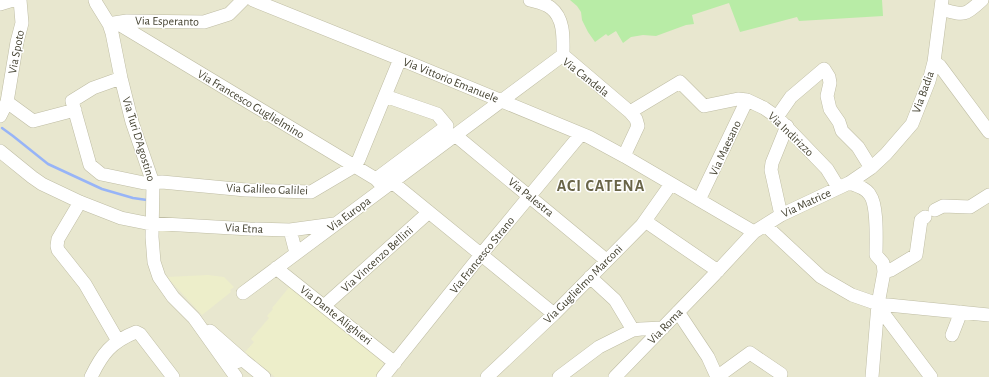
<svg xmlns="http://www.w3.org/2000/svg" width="989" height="377" viewBox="0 0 989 377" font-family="'Alegreya Sans',sans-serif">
	<rect width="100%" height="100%" fill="#f3f3e2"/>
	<path fill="#e8e7cf" d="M 0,0 L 989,0 L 989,377 L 0,377 Z"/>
	<path fill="#edeeca" d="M 208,275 L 224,277 L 234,287 L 230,290 L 231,292 L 202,315 L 167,277 Z
		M 291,285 L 383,360 L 383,368 L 376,377 L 275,377 L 245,352 L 254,342 L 251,339 L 269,318 L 267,316 L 273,309 L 272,308 Z"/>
	<path fill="#b8eca6" d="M 570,0 L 882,0 L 883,16 L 799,21 L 797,17 L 740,32 L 729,3 L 692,15 L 694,24 L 686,25 L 656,36 L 643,35 L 631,37 L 623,43 L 616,31 L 608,36 L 606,34 L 595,42 L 588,32 L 582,20 L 581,12 L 577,6 Z"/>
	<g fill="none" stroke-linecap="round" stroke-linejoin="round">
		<path stroke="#97b4f7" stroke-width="2.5" d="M 2,128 L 13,136 L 48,164 L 102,189 L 133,198 L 147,200"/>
		<defs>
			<path id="minor" d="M 20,0 L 22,23 L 17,42 L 7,102 L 33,121 L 75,110
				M 95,0 L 96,3 L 109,24 L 112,33 L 121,78 L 132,122 L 153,183 L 152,237 L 154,262 L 159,277 L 173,297 L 194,318 L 236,377
				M 253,0 L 400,59 L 589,137 L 624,156 L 754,232
				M 530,0 C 537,2 545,3 551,8 C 565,19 563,40 563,55
				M 0,4 L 13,0
				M 941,9 C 964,15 964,17 982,0
				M 114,23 L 127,21 L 204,22 L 229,14 L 243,0
				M 117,23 L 376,179 L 384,188
				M 563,55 L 630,112 L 636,119 L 638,126 L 624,156
				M 934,62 L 940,66 L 989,132
				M 121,78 L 93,88 L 72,101 L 90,165 L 101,174 L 144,183 L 162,182 L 246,190 L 311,192 L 355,166 L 359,159 L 400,59
				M 630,112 L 680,82 L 704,106 L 738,99 L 747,100 L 764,108 L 777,117 L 827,169 L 838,187
				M 0,116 L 7,102
				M 777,117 L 791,97 L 824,69 L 829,77 L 830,83 L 827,96 L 830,109 L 839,122 L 842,131 L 858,147 L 871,168
				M 455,135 L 606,260
				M 0,151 L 32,177 L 42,184 L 80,202 L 121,218 L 146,223 L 250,229 L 290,230 L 334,224
				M 376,179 L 447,126 L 437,114 L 385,96
				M 385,180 L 392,182 L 554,314
				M 849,183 C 856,185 866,188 870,195 C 878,206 876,241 876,255 L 883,263 L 884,272 L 878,304 L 872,377
				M 699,200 L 747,100
				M 80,202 L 58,239 L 57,246 L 58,250 L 85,284 L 118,341
				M 935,210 L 943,206 L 970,207 L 989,195
				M 781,215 L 771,170 L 772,163 L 787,126
				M 645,221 L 718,271
				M 765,225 L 821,277 L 852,295 L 878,304 L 989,315
				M 290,230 L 296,253
				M 276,268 L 395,363
				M 884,272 L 891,270 L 916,255 L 921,220 L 925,217
				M 590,277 L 615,300 L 633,330
				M 243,293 L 563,55
				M 878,304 L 886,317 L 931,377
				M 324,306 L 429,212
				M 678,312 L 708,357 L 717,377
				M 210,331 L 243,360
				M 952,335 L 961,312
				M 236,362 L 243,360 L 264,377
				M 91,377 C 102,354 111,342 136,332 L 140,334 L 173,377
				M 383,377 L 484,251 L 581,134
				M 487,377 L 554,314 L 642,225 L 671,184
				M 559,377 L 599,347 L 633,330 L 641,329 L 663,328
				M 615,377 L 714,275 L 754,232 L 781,215 L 849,183 L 871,168 L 886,154 L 912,124 L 929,81 L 934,62 L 942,0
				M 717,377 L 750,353 L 781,374"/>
		</defs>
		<use href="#minor" stroke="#bfbda4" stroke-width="14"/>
		<use href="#minor" stroke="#fff" stroke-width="13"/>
	</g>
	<g text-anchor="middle" stroke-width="3" stroke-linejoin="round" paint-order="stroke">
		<g font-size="12" fill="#454332" stroke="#fff">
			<text transform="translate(167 21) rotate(1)" y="4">Via Esperanto</text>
			<text transform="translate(16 52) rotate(-79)" y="4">Via Spoto</text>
			<text transform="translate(586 77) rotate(38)" y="4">Via Candela</text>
			<text transform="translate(451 80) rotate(22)" y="4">Via Vittorio Emanuele</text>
			<text transform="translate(923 92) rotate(-70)" y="4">Via Badia</text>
			<text transform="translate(251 104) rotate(31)" y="4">Via Francesco Guglielmino</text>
			<text transform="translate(791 134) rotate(44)" y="4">Via Indirizzo</text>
			<text transform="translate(139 139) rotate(73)" y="4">Via Turi D'Agostino</text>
			<text transform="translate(725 148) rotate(-65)" y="4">Via Maesano</text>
			<text transform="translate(267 189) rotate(2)" y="4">Via Galileo Galilei</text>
			<text transform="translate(531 197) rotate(39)" y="4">Via Palestra</text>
			<text transform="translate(806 203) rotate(-25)" y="4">Via Matrice</text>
			<text transform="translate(349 214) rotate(-36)" y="4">Via Europa</text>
			<text transform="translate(244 228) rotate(3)" y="4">Via Etna</text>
			<text transform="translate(482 255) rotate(-51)" y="4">Via Francesco Strano</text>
			<text transform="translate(377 259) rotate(-42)" y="4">Via Vincenzo Bellini</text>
			<text transform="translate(583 284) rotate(-45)" y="4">Via Guglielmo Marconi</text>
			<text transform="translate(336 315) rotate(38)" y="4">Via Dante Alighieri</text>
			<text transform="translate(665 326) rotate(-46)" y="4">Via Roma</text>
		</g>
		<g font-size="16" font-weight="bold" letter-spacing="1" fill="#696548" stroke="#fff">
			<text x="601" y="191">ACI CATENA</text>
		</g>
	</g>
</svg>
